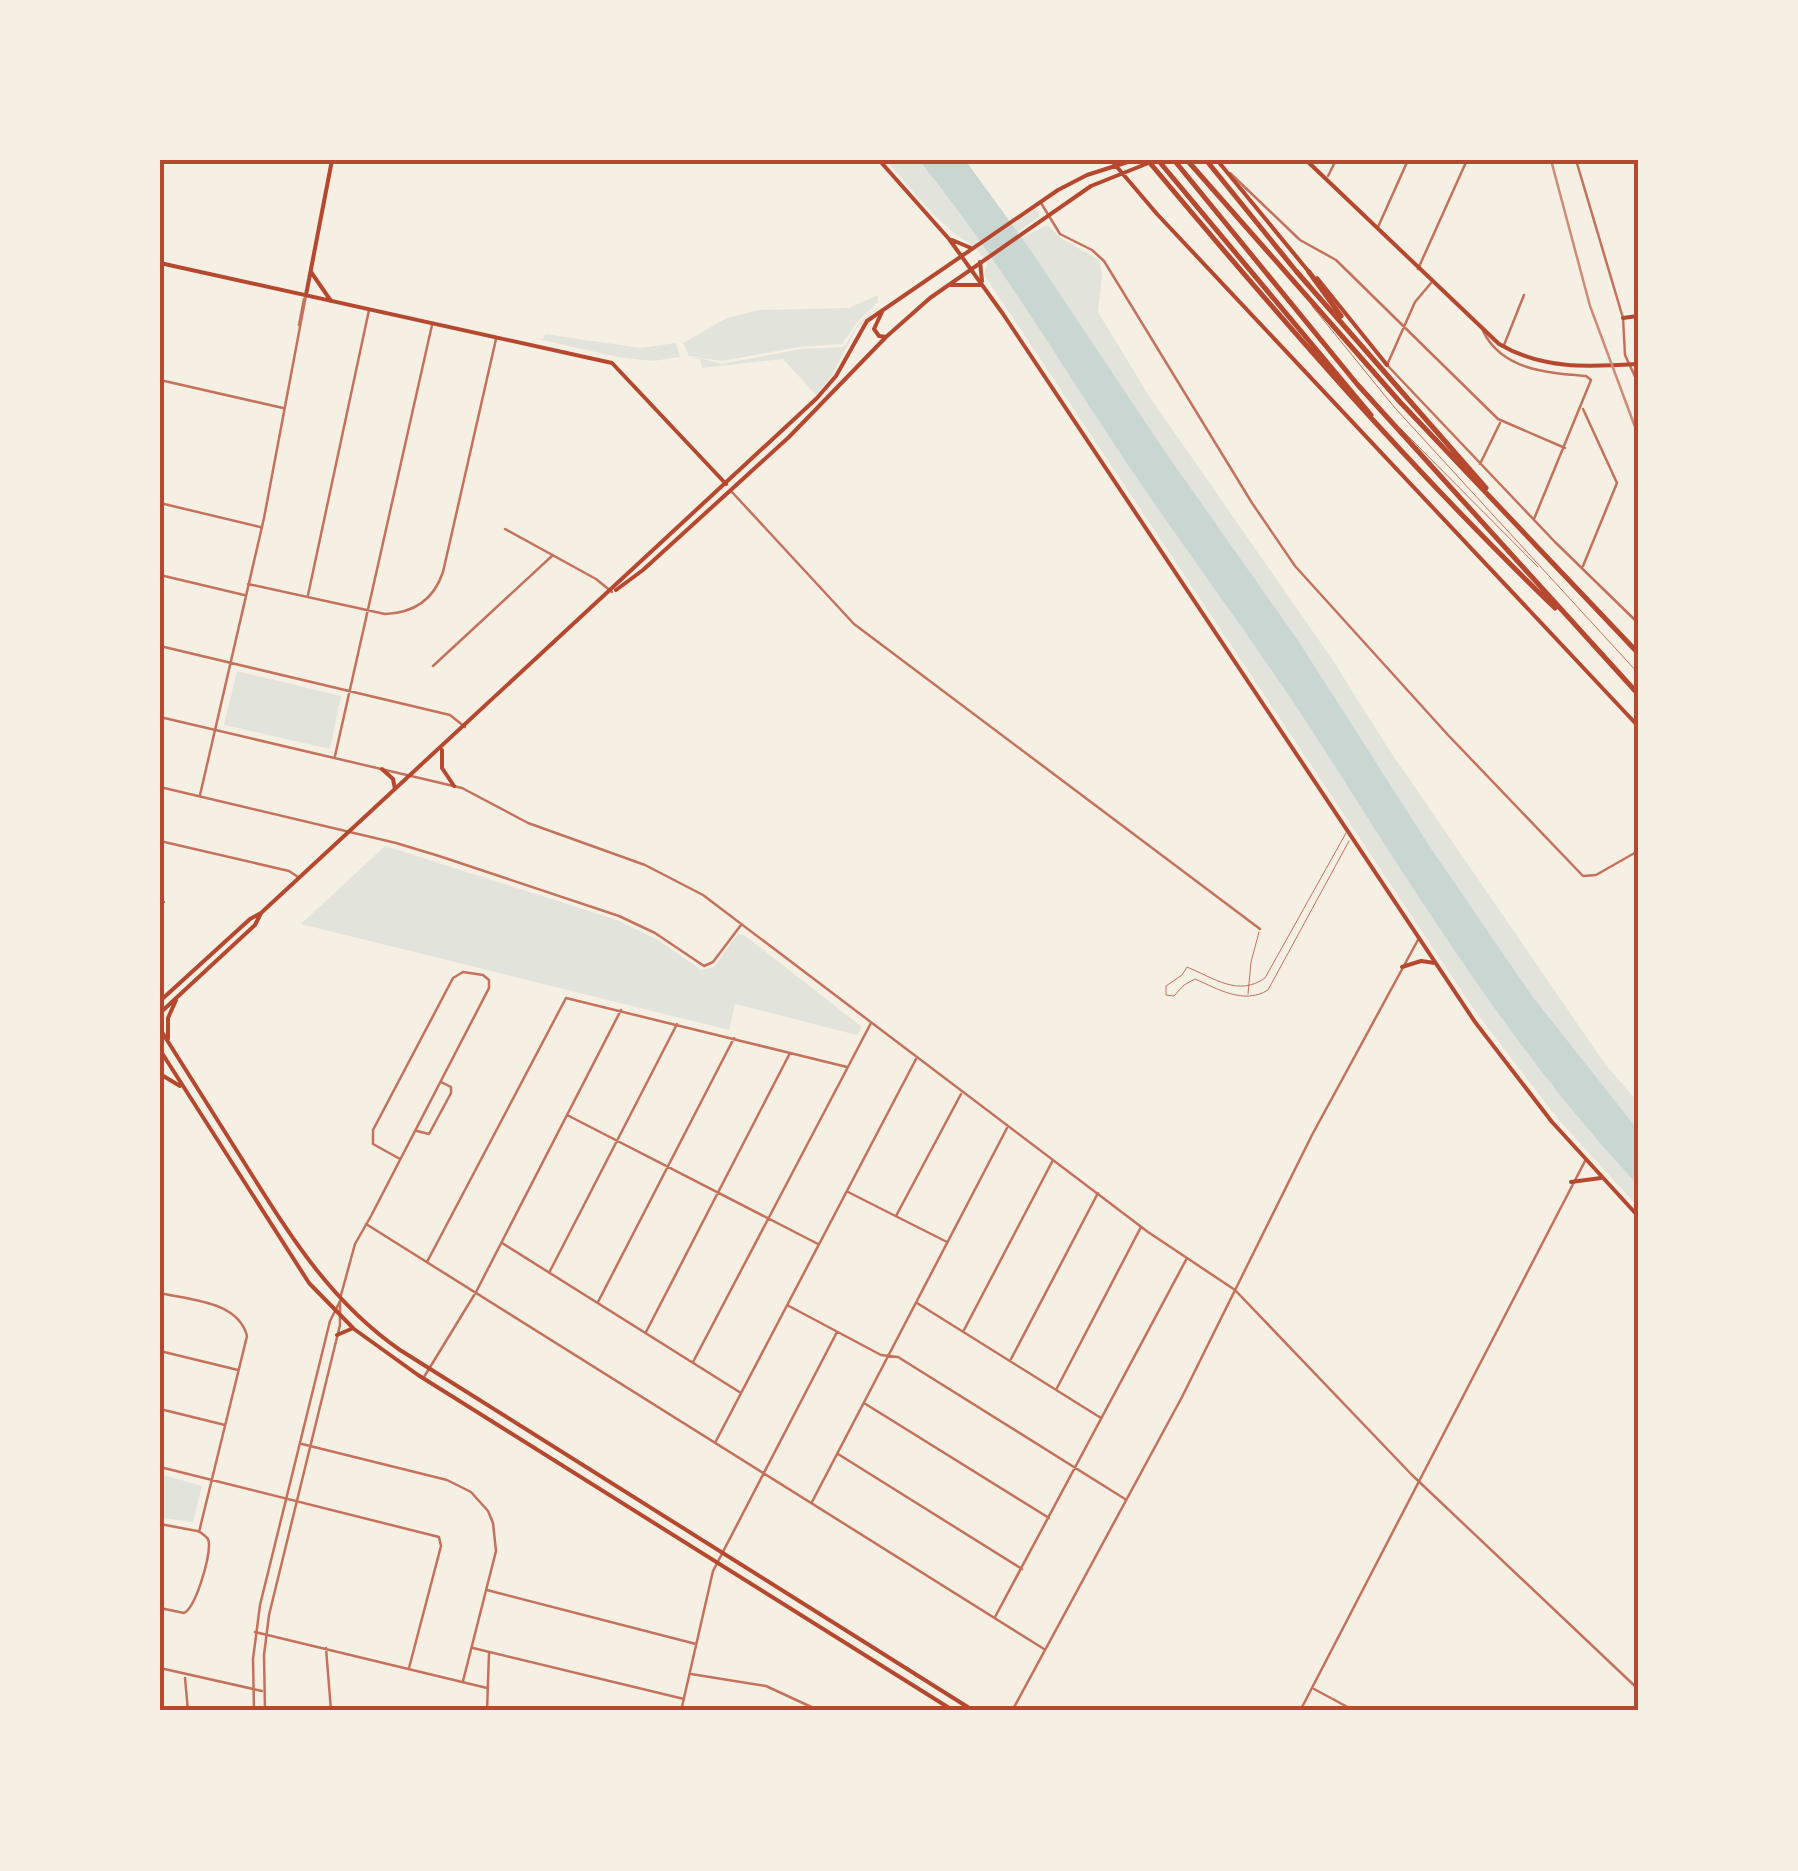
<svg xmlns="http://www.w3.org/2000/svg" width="1798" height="1871" viewBox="0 0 1798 1871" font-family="Mulish,sans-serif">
	<rect width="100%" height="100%" fill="#f6efe4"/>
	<path fill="#e2e4dc" d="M 886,160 L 965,160 L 1012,224 L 1034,210 L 1039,211 L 1039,217 L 1018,232 L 1021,238 L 1047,225 L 1061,238 L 1099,260 L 1102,275 L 1098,312 L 1149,396 L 1332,659 L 1388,748 L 1605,1064 L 1638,1102 L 1638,1207 L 1558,1119 L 1475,1011 L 987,279 L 984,274 L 987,264 C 971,238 966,245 947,227 C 924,207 906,182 886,160 Z
		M 878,295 L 878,302 L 857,322 L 842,344 L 799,347 L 722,361 L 689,356 L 683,343 L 727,318 L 758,310 L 849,308 Z
		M 881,304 L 856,329 L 831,377 L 816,395 L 783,359 L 702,368 L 700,359 L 689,359 L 700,358 L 721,364 L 801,349 L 844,347 L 859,323 Z
		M 545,334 L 640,348 L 676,343 L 680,357 L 653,361 L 618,357 L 533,338 L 543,339 Z
		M 237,671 L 341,696 L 330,749 L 224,725 Z
		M 385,846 L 617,920 L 658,940 L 701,970 L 714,967 L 738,934 L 744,935 L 862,1027 L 857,1035 L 735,1004 L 729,1030 L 301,924 Z
		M 160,1474 L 202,1486 L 193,1522 L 161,1518 Z"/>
	<path fill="#c9d6d2" d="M 919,160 L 965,160 L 1029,248 L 1166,453 L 1299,642 L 1430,847 L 1532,996 L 1638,1130 L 1638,1185 C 1510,1049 1413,888 1313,732 C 1254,641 1188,554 1128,465 C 1060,363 996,255 919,160 Z"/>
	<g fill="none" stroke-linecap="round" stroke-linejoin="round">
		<path stroke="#c5725c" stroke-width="1" d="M 1312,306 L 1395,408 L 1638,673
			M 1401,429 L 1538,567
			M 1346,833 L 1265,978 C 1238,997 1214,978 1187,967 L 1182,975 L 1166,986 L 1166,995 L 1174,996 L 1184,985 L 1195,979 C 1218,989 1244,1005 1268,990 L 1349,841
			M 1248,994 L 1251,962 L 1259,932"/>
		<path stroke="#c5725c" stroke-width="2.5" d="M 1230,173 L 1300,240 L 1336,260 L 1498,419 L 1565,448
			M 1328,176 L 1336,160
			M 1041,203 L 1060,234 L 1092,250 L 1104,261 L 1252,503 L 1295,566 L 1448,735 L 1583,876 L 1596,875 L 1638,851
			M 1378,227 L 1408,160
			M 1418,269 L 1467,160
			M 1431,283 L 1415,302 L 1387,365 L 1555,542 L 1638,623
			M 299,325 L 304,299
			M 1483,331 C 1502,370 1547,373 1586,376 L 1591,380 L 1534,519
			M 1504,345 L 1524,295
			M 160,380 L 283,408
			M 1480,464 L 1500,423
			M 731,491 L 854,624 L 1260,929
			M 160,503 L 260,527
			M 505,529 L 596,579 L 612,592
			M 1583,566 L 1617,483 L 1583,409
			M 160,575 L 244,595
			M 248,584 L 385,614 C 414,613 434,599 443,572 L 496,339
			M 308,595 L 369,310
			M 160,646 L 450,715 L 465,727
			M 433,666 L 553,555
			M 335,756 L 432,325
			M 160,787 L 396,843 L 439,856 L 619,916 L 655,933 L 704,966 L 713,962 L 741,925
			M 200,795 L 264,518 L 306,295
			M 160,841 L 289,871 L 298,877
			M 160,902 L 164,902
			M 567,1115 L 818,1244
			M 417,1131 L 429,1134 L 451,1093 L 451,1087 L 441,1082
			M 848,1192 L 947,1242
			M 896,1216 L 961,1094
			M 366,1224 L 1044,1649
			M 502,1243 L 741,1393
			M 427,1262 L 566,998 L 847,1067
			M 550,1271 L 677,1024
			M 160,1293 C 190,1300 238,1301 247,1336 L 199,1532
			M 341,1295 L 355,1244 L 371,1216 L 489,988 L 489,980 L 483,975 L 463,972 L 453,978 L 373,1130 L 373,1144 L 400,1159
			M 598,1302 L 734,1038
			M 917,1303 L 1101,1418
			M 787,1305 L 881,1355 L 898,1357 L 1125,1499
			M 964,1330 L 1053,1160
			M 646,1332 L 790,1053
			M 160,1351 L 238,1370
			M 1011,1359 L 1098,1193
			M 693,1362 L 871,1023
			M 424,1377 L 476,1292 L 621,1010
			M 1057,1388 L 1141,1227
			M 864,1403 L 1049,1518
			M 160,1409 L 225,1425
			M 716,1441 L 916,1059
			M 302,1444 L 447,1480 L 471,1492 L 488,1511 L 493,1523 L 496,1551 L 463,1681
			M 838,1454 L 1022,1569
			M 160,1467 L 439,1537 L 441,1546 L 409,1668
			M 812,1502 L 1007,1128
			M 160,1524 L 197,1531
			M 487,1590 L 696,1644
			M 160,1608 L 184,1613 C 196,1607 209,1560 209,1545 C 209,1537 206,1537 200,1532
			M 995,1617 L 1187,1258
			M 255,1632 L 487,1688
			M 326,1648 L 331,1711
			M 473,1648 L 684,1699
			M 160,1668 L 262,1691
			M 691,1674 L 766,1686 L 820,1711
			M 185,1678 L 188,1711
			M 1314,1689 L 1355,1711
			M 332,1708 L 346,1711
			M 487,1711 L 489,1653
			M 681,1711 L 713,1571 L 837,1332"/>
		<path stroke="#c5725c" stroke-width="2.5" d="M 1576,160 L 1623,318 L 1625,355 L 1638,383
			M 160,717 L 462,788 L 528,823 L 645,865 L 703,895 L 1148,1232 L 1235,1290 L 1412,1475 L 1638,1689
			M 254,1711 L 253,1659 L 260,1605 L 330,1321 L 340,1301
			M 265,1711 L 264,1655 L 269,1615 L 340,1325 L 340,1302
			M 1012,1711 L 1182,1397 L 1312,1135 L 1419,938
			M 1300,1711 L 1585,1161"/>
		<path stroke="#b5482f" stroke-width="4" d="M 879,160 L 949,239 L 1003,314 L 1475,1022 L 1552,1122 L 1638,1216
			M 1111,160 L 1157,214 L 1638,726
			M 1217,160 L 1309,272
			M 1306,160 L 1499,344 C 1543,370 1589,367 1638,364
			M 952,240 L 971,248
			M 980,262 L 982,281
			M 160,263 L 612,363 L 726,484
			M 311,272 L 331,301
			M 1317,278 L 1387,365
			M 951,285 L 981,285
			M 306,295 L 332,160
			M 882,312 L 874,329 L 879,336 L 886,337
			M 1623,318 L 1638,316
			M 616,590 L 643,570 L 789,437 L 886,337 L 930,298 L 1091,186 L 1151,162
			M 442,750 L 442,768 L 454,786
			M 382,769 L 393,779 L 395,789
			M 1402,967 L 1421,961 L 1435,963
			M 160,1001 L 250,919 L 261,913 L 817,398 L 836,376 L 867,321 L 1058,190 L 1087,175 L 1134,160
			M 160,1013 L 255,925 L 261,913
			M 160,1029 C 189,1075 218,1121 247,1167 C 291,1237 331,1302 400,1350 L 974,1711
			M 168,1039 L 168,1018 L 176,1000
			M 160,1050 L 309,1283 L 354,1329 L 418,1375 L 954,1711
			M 160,1074 L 180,1086
			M 1571,1182 L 1601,1178
			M 337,1335 L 351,1329"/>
		<path stroke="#b5482f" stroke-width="5" d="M 1158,160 L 1371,415
			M 1174,160 L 1357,384 L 1638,694
			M 1187,160 L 1400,402 L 1638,653
			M 1206,160 L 1296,271 L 1486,488
			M 1150,163 C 1279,317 1410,468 1555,608
			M 1309,272 L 1341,316"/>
		<path stroke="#cf8b77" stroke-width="2.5" d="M 1551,160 L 1590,306 L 1638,435"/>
	</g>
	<rect width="1798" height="1871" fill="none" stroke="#f6efe4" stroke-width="325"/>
	<rect x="162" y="162" width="1474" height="1546" fill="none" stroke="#b5482f" stroke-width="4"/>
</svg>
